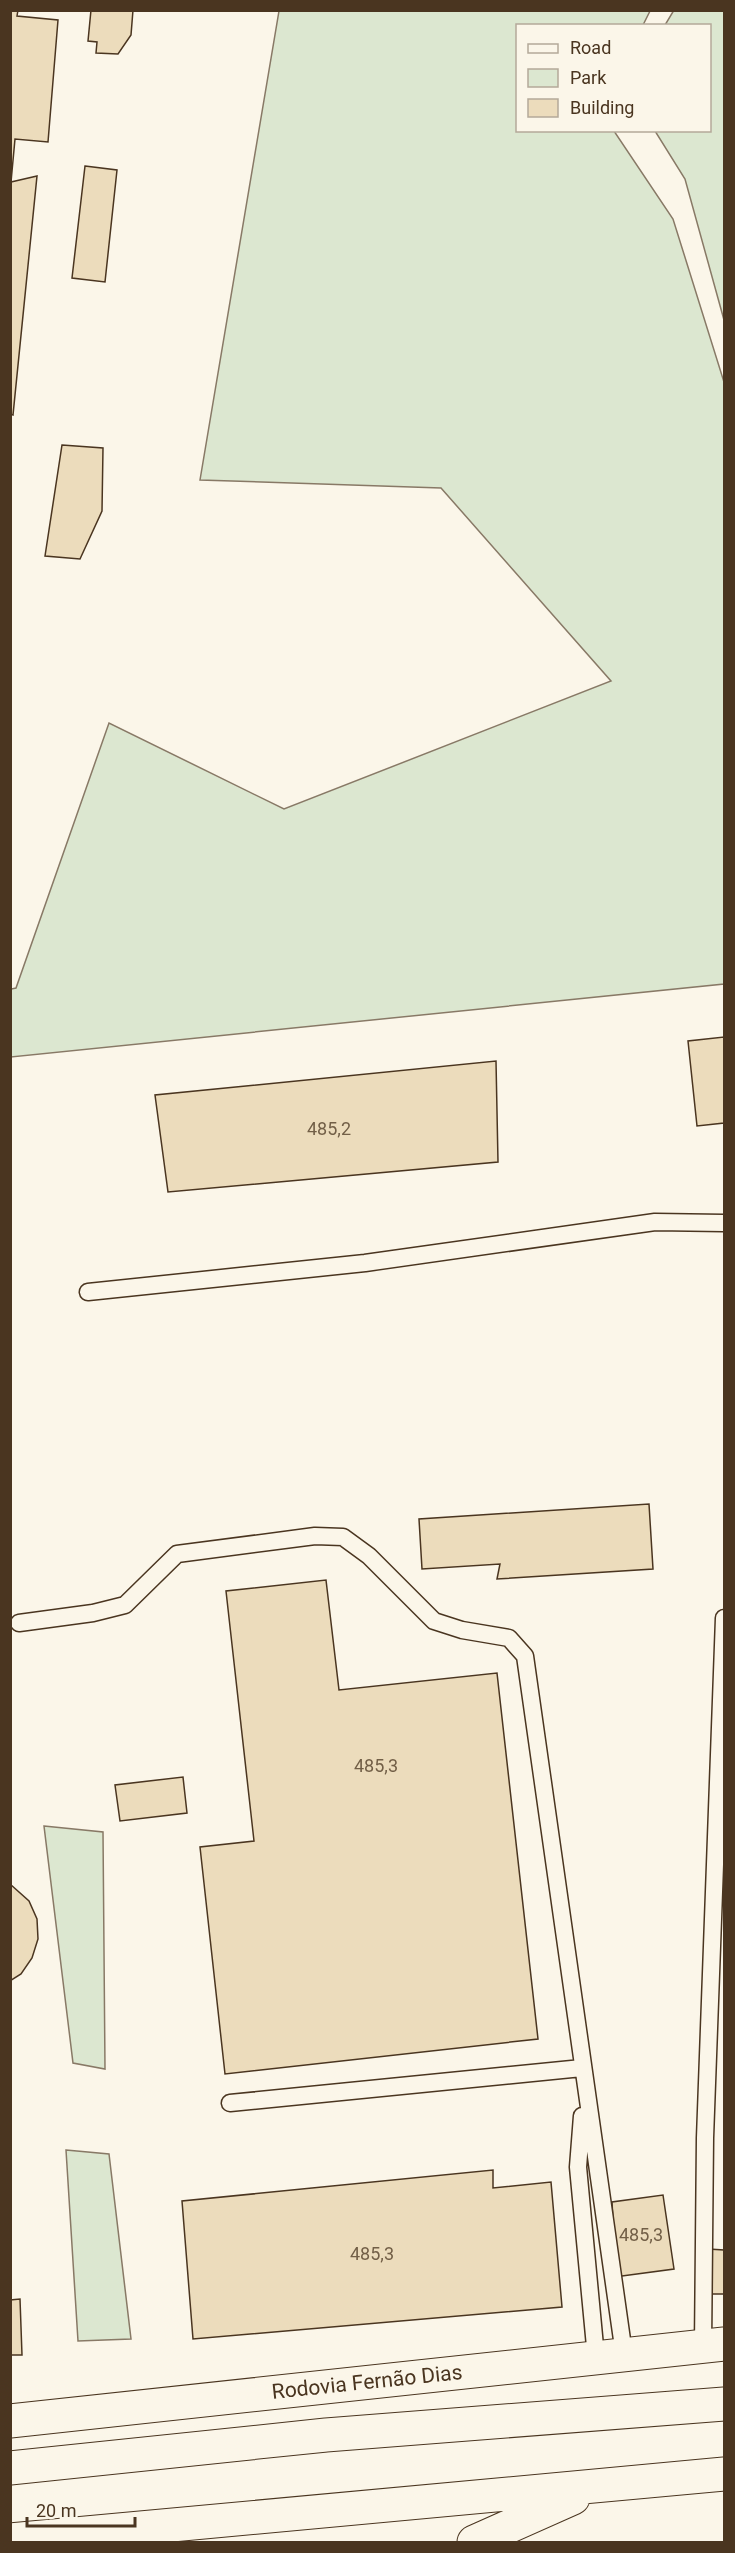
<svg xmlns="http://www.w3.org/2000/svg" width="735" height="2553" viewBox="0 0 735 2553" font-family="Roboto,sans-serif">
	<rect width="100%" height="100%" fill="#fbf6e9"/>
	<path fill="#dce7d0" stroke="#887966" stroke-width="1.5" d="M 674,10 L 724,11 L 724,320 L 685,179 L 655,131 L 710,130 L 710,26 L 665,25 Z
		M 279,11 L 650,11 L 643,25 L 518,26 L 518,130 L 614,131 L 673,219 L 724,382 L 724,984 L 11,1057 L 11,989 L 16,988 L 109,723 L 284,809 L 611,681 L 441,488 L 200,480 Z
		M 44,1826 L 103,1832 L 105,2069 L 73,2063 Z
		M 66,2150 L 109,2154 L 131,2339 L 78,2341 Z"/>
	<path fill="#ecdcbc" stroke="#4a3520" stroke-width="1.5" d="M 10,10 L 18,10 L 17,16 L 58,20 L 48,142 L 15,139 L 11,182 L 37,176 L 13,415 L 10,414 Z
		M 91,10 L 133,10 L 131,35 L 118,54 L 96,53 L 97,42 L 88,41 Z
		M 85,166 L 117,170 L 105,282 L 72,278 Z
		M 62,445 L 103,448 L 102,511 L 80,559 L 45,556 Z
		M 724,1037 L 724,1123 L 697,1126 L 688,1041 Z
		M 496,1061 L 498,1162 L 168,1192 L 155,1095 Z
		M 649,1504 L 653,1569 L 497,1579 L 500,1564 L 422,1569 L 419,1519 Z
		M 326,1580 L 339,1690 L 497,1673 L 538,2039 L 225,2074 L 200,1847 L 254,1841 L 226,1591 Z
		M 183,1777 L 187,1813 L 120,1821 L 115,1785 Z
		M 10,1884 L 29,1901 L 37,1919 L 38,1939 L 32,1958 L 21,1974 L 10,1981 Z
		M 493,2170 L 493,2188 L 551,2182 L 562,2307 L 193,2339 L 182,2201 Z
		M 663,2195 L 674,2269 L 622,2276 L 616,2273 L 612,2202 Z
		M 708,2249 L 724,2250 L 724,2294 L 706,2294 Z
		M 20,2299 L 22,2355 L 10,2355 L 10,2300 Z"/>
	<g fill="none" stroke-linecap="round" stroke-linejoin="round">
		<defs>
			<path id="service" d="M 88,1292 L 365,1263 L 655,1222 L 724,1223
				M 19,1623 L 93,1613 L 125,1605 L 177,1554 L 315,1536 L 343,1537 L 369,1556 L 434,1621 L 462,1630 L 509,1638 L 525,1656 L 624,2354
				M 230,2103 L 582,2068
				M 582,2116 L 578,2167 L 596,2357
				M 703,2346 L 705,2138 L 724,1618"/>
			<path id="tertiary" d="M 10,2421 L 724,2344"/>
			<path id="motorway" d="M 10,2468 L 326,2435 L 724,2404
				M 10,2540 L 724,2474
				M 474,2542 L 573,2498"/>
		</defs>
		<use href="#service" stroke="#4a3520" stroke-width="19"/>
		<use href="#tertiary" stroke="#4a3520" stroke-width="35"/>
		<use href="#motorway" stroke="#4a3520" stroke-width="35"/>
		<use href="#service" stroke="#fbf6e9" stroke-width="16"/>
		<use href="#tertiary" stroke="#fbf6e9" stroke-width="33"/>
		<use href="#motorway" stroke="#fbf6e9" stroke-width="33"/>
	</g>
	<g text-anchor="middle" stroke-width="4.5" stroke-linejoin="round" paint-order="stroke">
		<g font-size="18" fill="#725f47">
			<text x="329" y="1135">485,2</text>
			<text x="376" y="1772">485,3</text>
			<text x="641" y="2241">485,3</text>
			<text x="372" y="2260">485,3</text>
		</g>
		<g font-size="21" fill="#4a3520" stroke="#fbf6e9">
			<text transform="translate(367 2382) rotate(-6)" y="7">Rodovia Fernão Dias</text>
		</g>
	</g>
	<rect width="735" height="2553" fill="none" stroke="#4a3520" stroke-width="24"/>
	<rect x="516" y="24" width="195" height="108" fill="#fbf6e9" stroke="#b4a999" stroke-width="1.5"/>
	<rect x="528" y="44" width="30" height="9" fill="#fbf6e9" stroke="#b4a999" stroke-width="1.5"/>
	<text x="570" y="54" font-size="18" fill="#4a3520">Road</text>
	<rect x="528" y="69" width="30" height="18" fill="#dce7d0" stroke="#b4a999" stroke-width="1.5"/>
	<text x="570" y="84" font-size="18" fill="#4a3520">Park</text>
	<rect x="528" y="99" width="30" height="18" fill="#ecdcbc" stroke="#b4a999" stroke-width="1.5"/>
	<text x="570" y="114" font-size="18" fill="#4a3520">Building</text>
	<path d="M27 2517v9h108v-9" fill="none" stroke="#4a3520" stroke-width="3"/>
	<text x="36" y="2517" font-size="18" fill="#4a3520" stroke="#fbf6e9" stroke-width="4.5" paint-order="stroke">20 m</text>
</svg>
